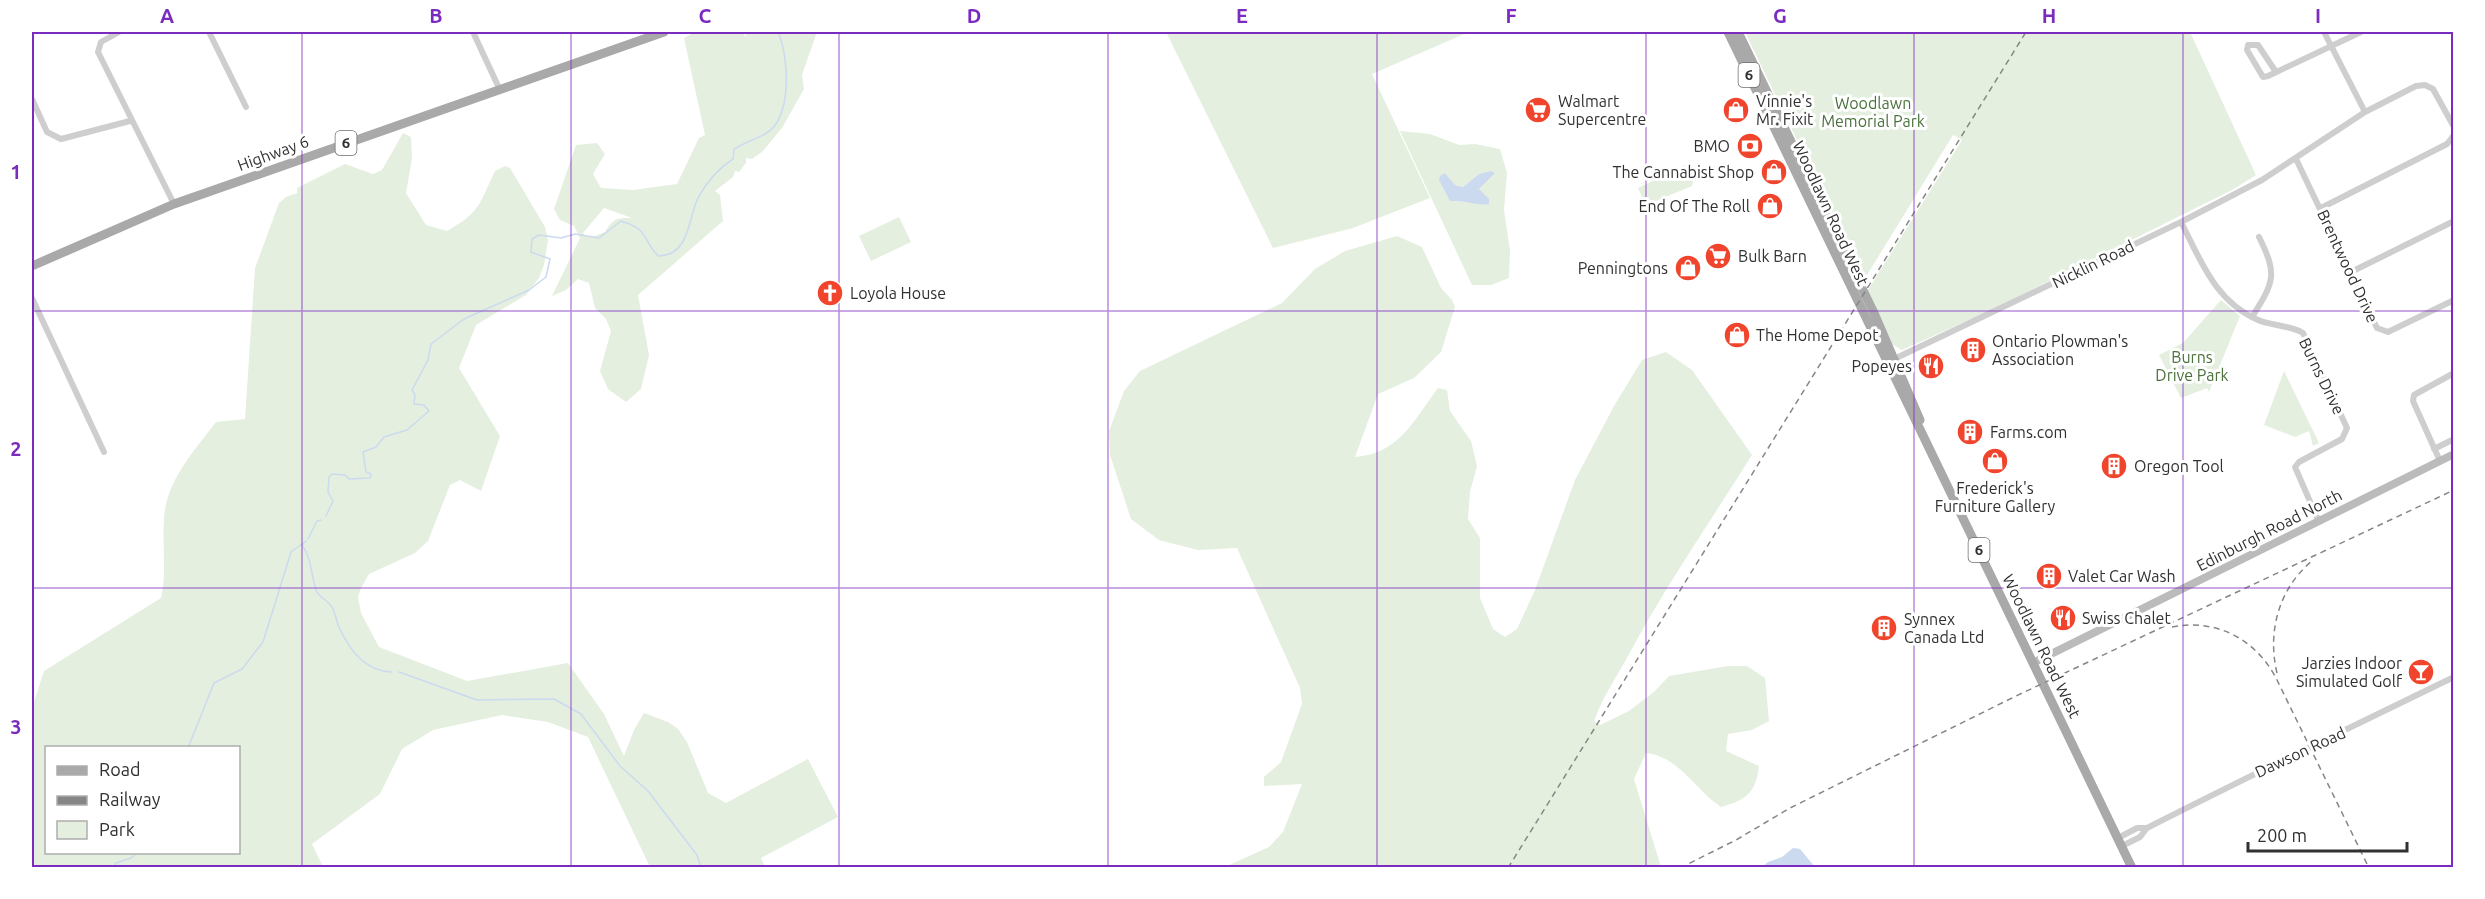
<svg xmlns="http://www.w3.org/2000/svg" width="2485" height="899" viewBox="0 0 2485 899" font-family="Ubuntu,sans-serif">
	<rect width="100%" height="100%" fill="#fff"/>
	<path fill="#e4efdf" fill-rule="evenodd" d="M 695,32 L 742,32 L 747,38 L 745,32 L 817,32 L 802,75 L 804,89 L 782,128 L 762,152 L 752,159 L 746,158 L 746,163 L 739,172 L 735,171 L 733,177 L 715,191 L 720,195 L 723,221 L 638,295 L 649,355 L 641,389 L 626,402 L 608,389 L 600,371 L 611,331 L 606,319 L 595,308 L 589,283 L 578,279 L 566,290 L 552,296 L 580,238 L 574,226 L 560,220 L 554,209 L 576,145 L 597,143 L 605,154 L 593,174 L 601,188 L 633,190 L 677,184 L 699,138 L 705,135 L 684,38 ZM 604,208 L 632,218 C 617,218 613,218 605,232 L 595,236 L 585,236 L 583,233 Z
		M 1166,32 L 1469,32 L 1372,74 L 1430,198 L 1353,228 L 1273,248 Z
		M 1745,32 L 2190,32 L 2256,175 L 2232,190 L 1993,309 L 1902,350 L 1892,344 L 1868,290 L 1962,140 L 1953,135 L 1864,280 Z
		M 1400,131 L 1430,134 L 1459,145 L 1475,144 L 1500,149 L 1507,173 L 1504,210 L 1510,251 L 1509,278 L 1491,285 L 1472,285 ZM 1445,173 L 1455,185 L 1463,187 L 1479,174 L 1479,189 L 1489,204 L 1450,201 Z
		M 403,133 L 411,137 L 412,158 L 406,193 L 426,225 L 447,231 C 481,212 479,204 495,171 L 505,166 L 510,168 L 545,227 L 548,240 L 544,265 L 539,278 L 526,295 L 476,325 L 459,368 L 500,436 L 481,491 L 460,480 L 450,485 L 428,541 L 415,553 L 369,574 L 361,588 L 358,597 L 361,613 L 379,647 L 467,681 L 568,663 L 604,714 L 624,756 L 634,730 L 644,713 L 668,722 L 678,729 L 687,742 L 708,793 L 726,803 L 808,759 L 838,817 L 761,858 L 765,867 L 650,867 L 588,737 L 548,722 L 502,715 L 433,730 L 402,749 L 380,794 L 312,844 L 323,867 L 32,867 L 32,708 L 44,671 L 161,598 C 167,572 162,546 164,519 C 166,481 194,451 216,422 L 245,419 L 255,268 L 279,203 L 286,197 L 297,193 L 297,188 L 345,164 L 373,174 L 382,170 ZM 46,748 L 238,748 L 238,852 L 46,852 Z
		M 1685,165 L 1693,181 L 1692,186 L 1646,205 L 1638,188 Z
		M 899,217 L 911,242 L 871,261 L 859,236 Z
		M 1397,236 L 1422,247 L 1441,288 L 1452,300 L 1455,307 L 1441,352 L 1414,378 L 1378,394 L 1355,457 C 1399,454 1414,420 1438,388 L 1447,390 L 1450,411 L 1471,441 L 1477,466 L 1470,492 L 1468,519 L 1480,538 L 1480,598 L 1493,629 L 1505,637 L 1517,629 L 1535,590 L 1575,480 L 1614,406 L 1642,360 L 1666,352 L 1692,370 L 1752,455 C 1710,522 1665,587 1628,656 C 1615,680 1604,694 1594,721 L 1600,725 L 1629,711 L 1655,691 L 1669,676 L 1728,666 L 1747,666 L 1765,678 L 1769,721 L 1752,730 L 1728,734 L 1726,751 L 1759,766 C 1756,793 1746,800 1721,807 C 1694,789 1680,757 1646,753 L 1634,779 L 1661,867 L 1225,867 L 1269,847 L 1283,832 L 1302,784 L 1264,786 L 1264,777 L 1281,762 L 1302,704 L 1300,688 L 1237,548 L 1198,550 L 1159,540 L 1131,519 L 1110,455 L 1109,431 L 1124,391 L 1140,371 L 1282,303 L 1315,269 L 1345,251 Z
		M 2221,300 L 2240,316 L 2209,392 L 2207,388 L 2181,398 L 2159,355 L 2183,343 Z
		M 2284,371 L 2319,443 L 2313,446 L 2309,431 L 2295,437 L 2264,425 Z"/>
	<path fill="#cbdaef" d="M 1491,171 L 1495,173 L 1479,189 L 1489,199 L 1489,204 C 1483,206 1460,200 1450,201 L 1439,180 L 1440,176 L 1445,173 L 1455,185 L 1463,187 L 1479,174 Z
		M 1793,848 L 1800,849 L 1815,867 L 1762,867 L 1768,862 L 1782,857 Z"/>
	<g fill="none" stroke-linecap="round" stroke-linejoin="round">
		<path stroke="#cbdaef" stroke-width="1.5" d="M 326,516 L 333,501 L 328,492 L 329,477 L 332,474 L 345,475 L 349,479 L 370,478 L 371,474 L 366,472 L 363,452 L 376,447 L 384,437 L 407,430 L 429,411 L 424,405 L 414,404 L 415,395 L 412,390 L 428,360 L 431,344 L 464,319 L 529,290 L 546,277 L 550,259 L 531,252 L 532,239 L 539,235 L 561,238 L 575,234 L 599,238 L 621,221 C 650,230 641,238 658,256 C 690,256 688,218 698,198 C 706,183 719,168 733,159 L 734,149 C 744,143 755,139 765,134 C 793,119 789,56 778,32
			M 308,539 L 317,521 L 321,520
			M 304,543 L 302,545 C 312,559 311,575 316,590 C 319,598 328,600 332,607 C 335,612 336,619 338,625 C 348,648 364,671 391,672
			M 399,672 L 477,700 L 554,699 L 581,714 L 620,766 L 648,791 L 697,855 L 701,868
			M 188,748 L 214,683 L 242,669 L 263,642 L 291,552 L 306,541
			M 113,868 L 116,863 L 131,858 L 138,852"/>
		<path stroke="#cecece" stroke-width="6" d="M 119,32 L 101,42 L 98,52 L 174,204
			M 209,32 L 246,107
			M 473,32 L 499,88
			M 2324,32 L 2365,112
			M 2276,72 L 2258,45 L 2248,45 L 2247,50 L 2263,77 L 2268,76 L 2361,32
			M 32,99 L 47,132 L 61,139 L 130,121
			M 2296,159 L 2377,328 L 2388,332 L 2454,300
			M 2321,208 L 2447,144 L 2454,135
			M 2181,222 C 2201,261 2215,301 2258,320 C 2272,326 2290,325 2303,333 L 2347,428 L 2342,439 L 2299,462 L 2295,467 L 2319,522
			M 2351,272 L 2454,221
			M 32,298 L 104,452
			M 2252,317 C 2274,282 2278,275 2259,237
			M 1892,360 L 2181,222 L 2262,180 L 2365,112 L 2416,86 L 2425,85 L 2433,89 L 2454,127
			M 2434,449 L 2454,439
			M 2440,461 L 2413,401 L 2414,395 L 2454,373
			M 2118,838 L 2137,828 L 2147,828
			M 2122,846 L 2140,837 L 2147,828 C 2249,776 2351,727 2454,677"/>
		<path stroke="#bbb" stroke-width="8" d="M 2033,663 L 2454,454"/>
		<path stroke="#a9a9a9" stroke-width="9" d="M 1728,32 L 2132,868
			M 1738,32 L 1874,313 L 1920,420
			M 32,266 L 174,204 L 664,32"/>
		<path stroke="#868686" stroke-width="1.5" stroke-dasharray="6 4.5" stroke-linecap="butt" d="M 2172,627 C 2217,618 2257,640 2277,680 L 2369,868
			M 2277,673 C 2267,631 2279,588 2313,560
			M 1508,868 L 2026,32
			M 1680,868 L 1736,840 L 1790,808 L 2016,696 L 2454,490"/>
	</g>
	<path fill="none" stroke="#7b2cbf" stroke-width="1.5" stroke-opacity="0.55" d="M 302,32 L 302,868M 571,32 L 571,868M 839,32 L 839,868M 1108,32 L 1108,868M 1377,32 L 1377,868M 1646,32 L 1646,868M 1914,32 L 1914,868M 2183,32 L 2183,868M 32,311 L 2454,311M 32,588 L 2454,588"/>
	<defs>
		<symbol id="supermarket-disc" viewBox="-11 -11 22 22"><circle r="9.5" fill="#f0452c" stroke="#fff"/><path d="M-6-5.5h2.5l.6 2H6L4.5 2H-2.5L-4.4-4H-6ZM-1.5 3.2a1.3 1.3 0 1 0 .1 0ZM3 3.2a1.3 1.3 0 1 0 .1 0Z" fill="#fff"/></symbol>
		<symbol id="shop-disc" viewBox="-11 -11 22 22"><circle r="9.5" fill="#f0452c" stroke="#fff"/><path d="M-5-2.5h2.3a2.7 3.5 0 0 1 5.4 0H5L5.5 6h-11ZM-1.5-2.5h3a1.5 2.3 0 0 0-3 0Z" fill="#fff"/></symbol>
		<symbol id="bank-disc" viewBox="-11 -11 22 22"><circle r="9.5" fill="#f0452c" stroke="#fff"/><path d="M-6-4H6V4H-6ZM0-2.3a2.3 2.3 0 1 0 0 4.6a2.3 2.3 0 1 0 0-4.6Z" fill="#fff"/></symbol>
		<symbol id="church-disc" viewBox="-11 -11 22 22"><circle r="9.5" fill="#f0452c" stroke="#fff"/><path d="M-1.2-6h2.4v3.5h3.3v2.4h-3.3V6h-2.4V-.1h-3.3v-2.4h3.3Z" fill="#fff"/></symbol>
		<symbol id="building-disc" viewBox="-11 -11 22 22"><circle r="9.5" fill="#f0452c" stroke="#fff"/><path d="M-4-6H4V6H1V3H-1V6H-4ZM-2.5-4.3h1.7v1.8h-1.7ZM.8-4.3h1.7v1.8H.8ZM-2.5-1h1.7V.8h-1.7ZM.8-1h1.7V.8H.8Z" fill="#fff"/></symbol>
		<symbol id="restaurant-disc" viewBox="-11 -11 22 22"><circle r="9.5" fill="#f0452c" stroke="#fff"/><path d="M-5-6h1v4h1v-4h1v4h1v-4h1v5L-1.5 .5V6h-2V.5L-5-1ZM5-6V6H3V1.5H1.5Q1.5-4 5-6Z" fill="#fff"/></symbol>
		<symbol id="bar-disc" viewBox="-11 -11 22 22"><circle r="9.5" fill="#f0452c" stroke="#fff"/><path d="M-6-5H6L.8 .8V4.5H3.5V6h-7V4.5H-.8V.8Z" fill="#fff"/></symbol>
	</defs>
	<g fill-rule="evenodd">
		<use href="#supermarket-disc" x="1523" y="95" width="30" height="30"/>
		<use href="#shop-disc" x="1721" y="95" width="30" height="30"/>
		<use href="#bank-disc" x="1735" y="131" width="30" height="30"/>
		<use href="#shop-disc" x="1759" y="157" width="30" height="30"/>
		<use href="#shop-disc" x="1755" y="191" width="30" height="30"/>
		<use href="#supermarket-disc" x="1703" y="241" width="30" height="30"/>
		<use href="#shop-disc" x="1673" y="253" width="30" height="30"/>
		<use href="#church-disc" x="815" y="278" width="30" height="30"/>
		<use href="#shop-disc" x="1722" y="320" width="30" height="30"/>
		<use href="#building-disc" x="1958" y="335" width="30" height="30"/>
		<use href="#restaurant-disc" x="1916" y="351" width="30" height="30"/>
		<use href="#building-disc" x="1955" y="417" width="30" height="30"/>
		<use href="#shop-disc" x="1980" y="446" width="30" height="30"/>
		<use href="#building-disc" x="2099" y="451" width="30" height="30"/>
		<use href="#building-disc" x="2034" y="561" width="30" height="30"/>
		<use href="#restaurant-disc" x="2048" y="603" width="30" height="30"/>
		<use href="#building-disc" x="1869" y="613" width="30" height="30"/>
		<use href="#bar-disc" x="2406" y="657" width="30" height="30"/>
	</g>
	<g text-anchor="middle" stroke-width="6" stroke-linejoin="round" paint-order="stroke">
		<g fill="#fff" stroke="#6f6f6f" stroke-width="1.5">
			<rect x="1738.5" y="63" width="21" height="24" rx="4.5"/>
			<rect x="335.5" y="131" width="21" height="24" rx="4.5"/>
			<rect x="1968.5" y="538" width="21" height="24" rx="4.5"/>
		</g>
		<g font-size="15" font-weight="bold" fill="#313131">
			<text x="1749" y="80">6</text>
			<text x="346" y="148">6</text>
			<text x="1979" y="555">6</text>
		</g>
		<g font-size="16" fill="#313131" stroke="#fff" text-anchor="start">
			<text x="1558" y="107">Walmart<tspan x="1558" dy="18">Supercentre</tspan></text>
			<text x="1756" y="107">Vinnie's<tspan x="1756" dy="18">Mr. Fixit</tspan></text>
			<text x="1730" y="152" text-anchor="end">BMO</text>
			<text x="1754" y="178" text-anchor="end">The Cannabist Shop</text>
			<text x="1750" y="212" text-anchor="end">End Of The Roll</text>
			<text x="1738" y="262">Bulk Barn</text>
			<text x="1668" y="274" text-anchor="end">Penningtons</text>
			<text x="850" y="299">Loyola House</text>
			<text x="1756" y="341">The Home Depot</text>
			<text x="1992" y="347">Ontario Plowman's<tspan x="1992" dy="18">Association</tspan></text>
			<text x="1912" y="372" text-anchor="end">Popeyes</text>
			<text x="1990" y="438">Farms.com</text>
			<text x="2134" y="472">Oregon Tool</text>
			<text x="1995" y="494" text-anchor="middle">Frederick's<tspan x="1995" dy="18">Furniture Gallery</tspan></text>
			<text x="2068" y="582">Valet Car Wash</text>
			<text x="2082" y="624">Swiss Chalet</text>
			<text x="1904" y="625">Synnex<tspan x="1904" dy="18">Canada Ltd</tspan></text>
			<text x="2402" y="669" text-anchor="end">Jarzies Indoor<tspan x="2402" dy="18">Simulated Golf</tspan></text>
		</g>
		<g font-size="16" fill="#4a713b" stroke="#fff">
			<text x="1873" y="109">Woodlawn<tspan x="1873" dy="18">Memorial Park</tspan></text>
			<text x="2192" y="363">Burns<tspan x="2192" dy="18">Drive Park</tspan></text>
		</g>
		<g font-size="16" fill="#313131" stroke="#fff">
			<text transform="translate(273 153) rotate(-20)" y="6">Highway 6</text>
			<text transform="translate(1831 213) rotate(65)" y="6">Woodlawn Road West</text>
			<text transform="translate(2093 264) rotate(-26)" y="6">Nicklin Road</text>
			<text transform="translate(2348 266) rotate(65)" y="6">Brentwood Drive</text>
			<text transform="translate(2322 376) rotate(64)" y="6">Burns Drive</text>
			<text transform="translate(2269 530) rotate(-27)" y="6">Edinburgh Road North</text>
			<text transform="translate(2042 646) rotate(64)" y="6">Woodlawn Road West</text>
			<text transform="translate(2300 752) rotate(-25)" y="6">Dawson Road</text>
		</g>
	</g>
	<rect width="2485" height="899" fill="none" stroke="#ffffff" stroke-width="66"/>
	<rect x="45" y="746" width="195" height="108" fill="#ffffff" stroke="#adadad" stroke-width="1.5"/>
	<rect x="57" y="766" width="30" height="9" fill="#a9a9a9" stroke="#adadad" stroke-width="1.5"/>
	<text x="99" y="776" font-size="18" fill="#313131">Road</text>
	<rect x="57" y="796" width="30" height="9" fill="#868686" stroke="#adadad" stroke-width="1.5"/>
	<text x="99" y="806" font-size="18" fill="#313131">Railway</text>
	<rect x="57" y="821" width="30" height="18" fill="#e4efdf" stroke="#adadad" stroke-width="1.5"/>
	<text x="99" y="836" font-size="18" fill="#313131">Park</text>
	<path d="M2248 842v9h159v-9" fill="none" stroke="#313131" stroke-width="3"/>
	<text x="2257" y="842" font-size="18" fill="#313131" stroke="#ffffff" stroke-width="4.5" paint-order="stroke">200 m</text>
	<rect x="33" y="33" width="2419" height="833" fill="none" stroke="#7b2cbf" stroke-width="2"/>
	<g font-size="20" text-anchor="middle" font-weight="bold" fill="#7b2cbf">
		<text x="167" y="23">A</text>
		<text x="436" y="23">B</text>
		<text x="705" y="23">C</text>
		<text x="974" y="23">D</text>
		<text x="1242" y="23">E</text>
		<text x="1511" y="23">F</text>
		<text x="1780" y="23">G</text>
		<text x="2049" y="23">H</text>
		<text x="2318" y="23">I</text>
		<text x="16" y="179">1</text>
		<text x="16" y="456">2</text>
		<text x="16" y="734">3</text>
	</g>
</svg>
